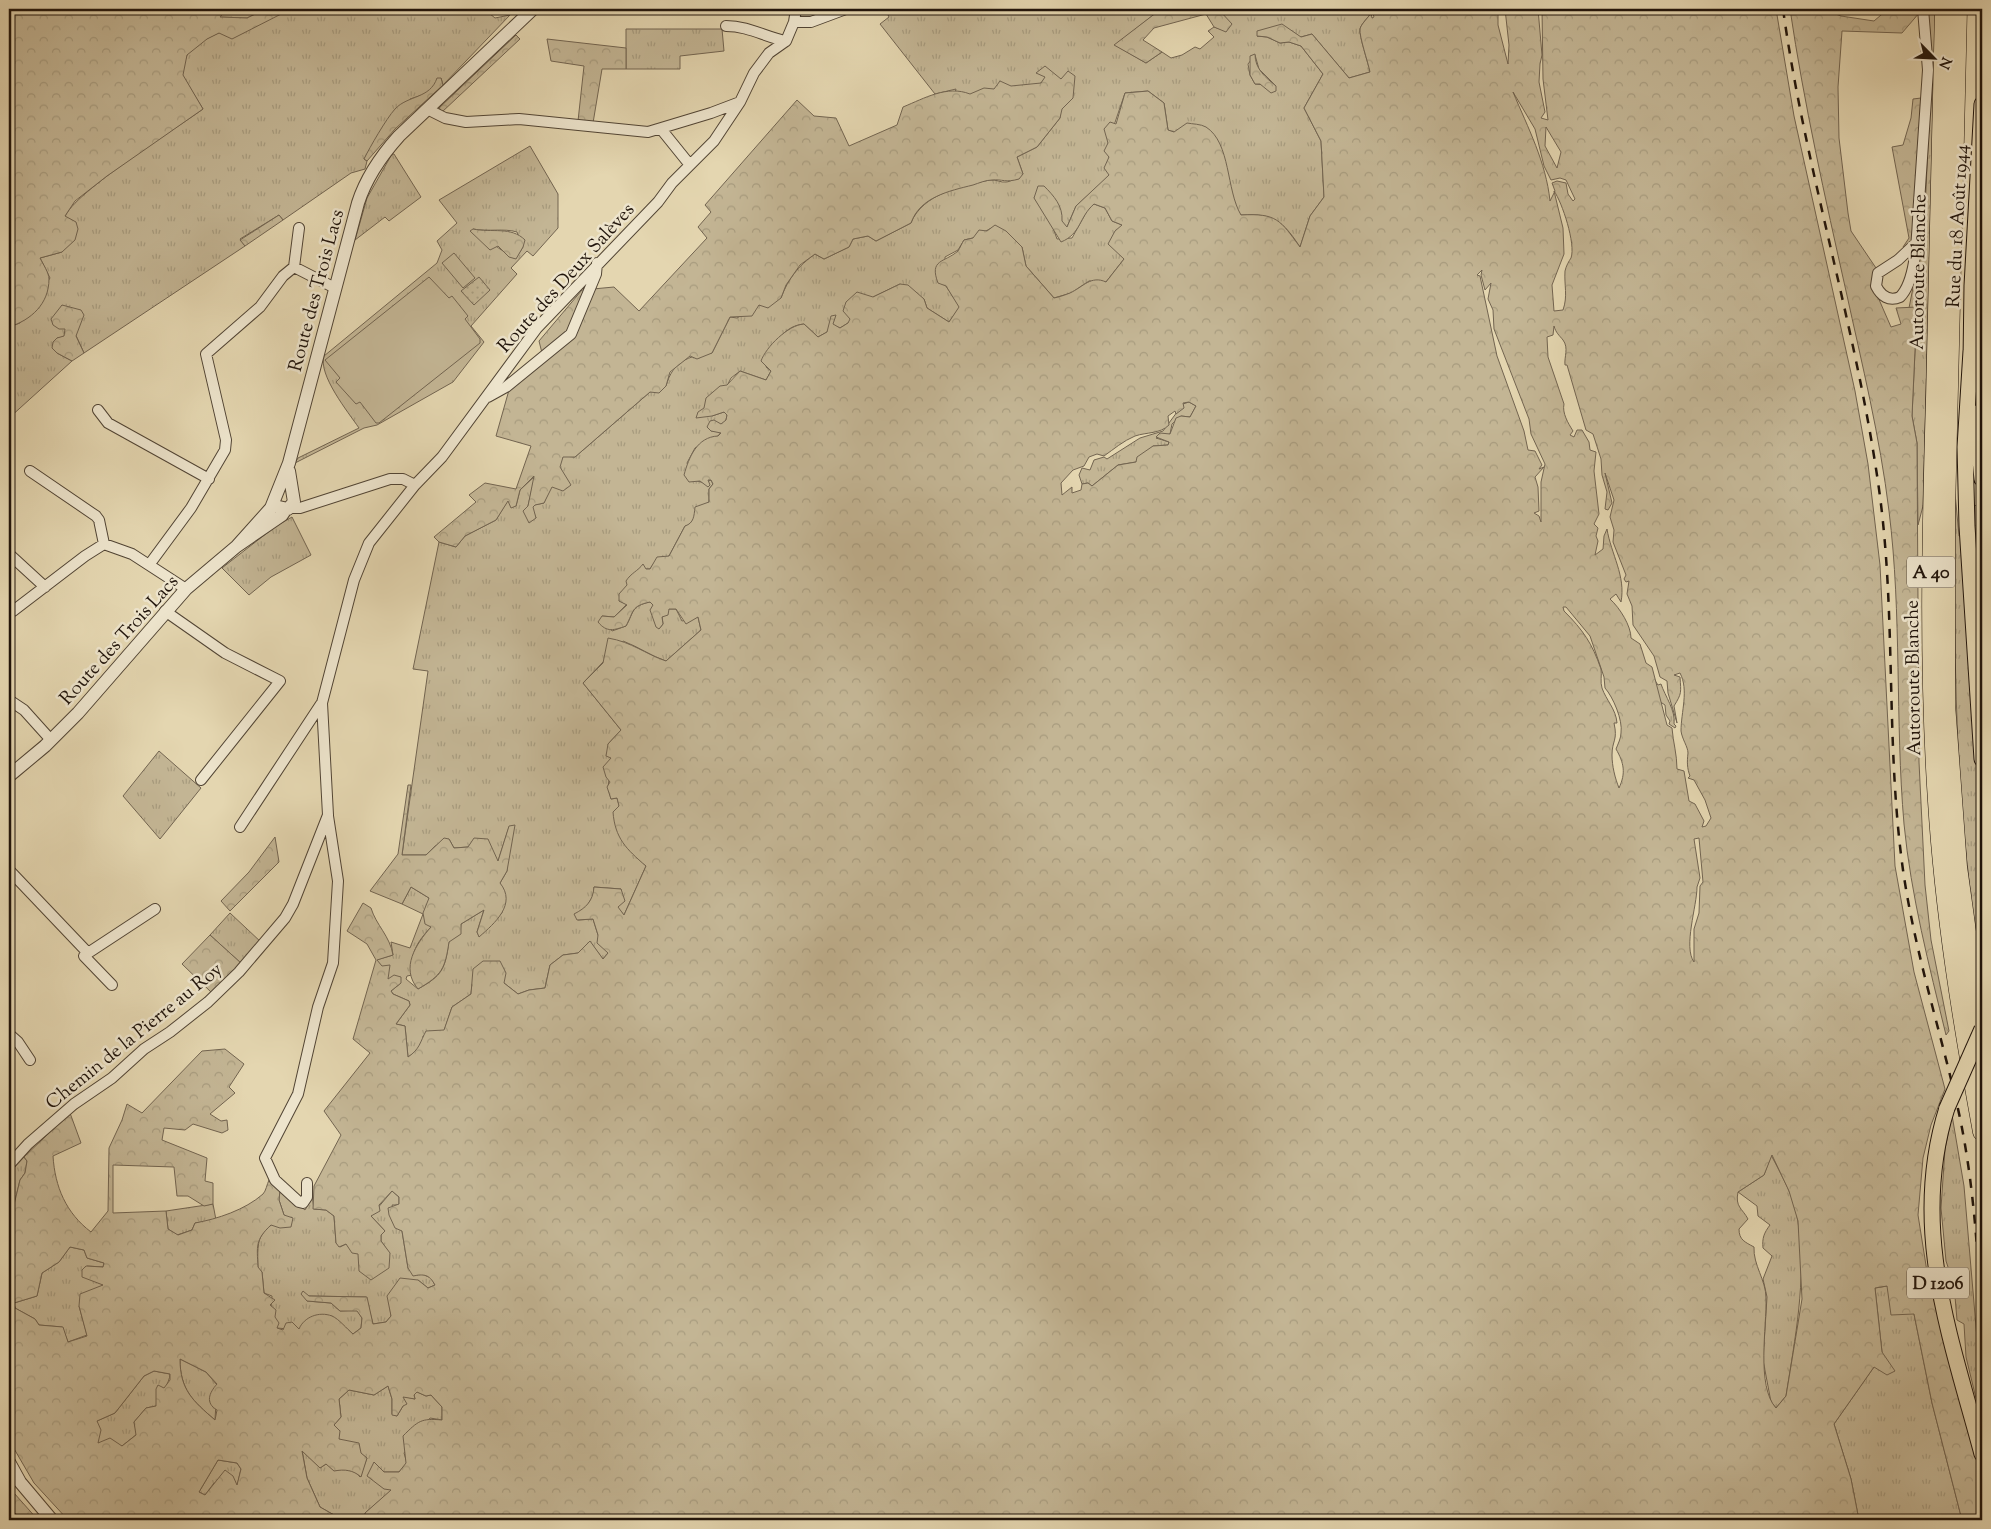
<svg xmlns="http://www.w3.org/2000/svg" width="1991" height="1529" viewBox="0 0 1991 1529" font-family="'Sorts Mill Goudy',serif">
	<defs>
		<pattern id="grass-tufts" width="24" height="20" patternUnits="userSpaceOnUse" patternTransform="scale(1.25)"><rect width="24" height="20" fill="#c3b594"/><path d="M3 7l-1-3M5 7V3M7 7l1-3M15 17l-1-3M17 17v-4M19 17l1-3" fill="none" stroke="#a79b7e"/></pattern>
		<pattern id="forest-crowns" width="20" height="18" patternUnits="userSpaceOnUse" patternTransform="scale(1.25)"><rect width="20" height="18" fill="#c3b594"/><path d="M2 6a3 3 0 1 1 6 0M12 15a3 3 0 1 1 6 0" fill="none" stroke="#a79b7e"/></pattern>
		<pattern id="park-dots" width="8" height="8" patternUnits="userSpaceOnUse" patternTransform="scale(1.25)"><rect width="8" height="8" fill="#c3b594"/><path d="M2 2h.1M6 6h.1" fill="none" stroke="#a79b7e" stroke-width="1.8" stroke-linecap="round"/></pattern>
	</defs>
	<rect width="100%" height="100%" fill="#e4d6b0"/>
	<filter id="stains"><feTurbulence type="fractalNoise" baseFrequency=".004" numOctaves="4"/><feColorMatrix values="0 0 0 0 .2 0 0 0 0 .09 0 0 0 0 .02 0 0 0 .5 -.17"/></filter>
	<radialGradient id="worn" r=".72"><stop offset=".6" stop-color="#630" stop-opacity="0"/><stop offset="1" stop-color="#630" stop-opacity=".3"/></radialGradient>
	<path fill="url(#grass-tufts)" stroke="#726450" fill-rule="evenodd" d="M 227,9 L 266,9 L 247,18 L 219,17 Z
		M 288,9 L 484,9 L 495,18 L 510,15 L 443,85 L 441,78 L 428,93 L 410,99 L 368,152 L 364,159 L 367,161 L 365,169 L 351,173 L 283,220 L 279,215 L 240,239 L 245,246 L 84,353 L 62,305 L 59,312 L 66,329 L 64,337 L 57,338 L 57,353 L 72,361 L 9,418 L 9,327 L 20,323 L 50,278 L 40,258 L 62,252 C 63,241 62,228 65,217 C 72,194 178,127 203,109 L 182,75 C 184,69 184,60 187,55 C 199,33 263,19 287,11 Z
		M 885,9 L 1161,9 L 1115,45 L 1146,63 L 1162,52 L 1171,58 L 1182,55 L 1195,47 L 1200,49 L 1214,37 L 1208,31 L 1214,27 L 1226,31 L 1220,11 L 1221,9 L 1340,9 L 1358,11 L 1369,9 L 1371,13 C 1368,18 1361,24 1360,29 C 1359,36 1368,62 1370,72 L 1349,78 L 1312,34 L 1301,37 L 1257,36 L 1267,37 L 1280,43 L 1289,42 L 1301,46 L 1323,74 L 1304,108 L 1321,141 L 1324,197 L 1310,216 L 1300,247 C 1283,221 1273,213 1241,215 L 1174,132 L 1168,130 L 1164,103 L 1148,91 L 1125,93 L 1108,143 L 1110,175 L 1076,206 L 1067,227 L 1034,197 L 1052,225 L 1057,239 L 1072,238 L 1088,209 L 1094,204 L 1105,208 L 1112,221 L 1122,225 L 1124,259 L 1106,282 L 1089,281 L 1071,293 L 1054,298 L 1026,266 L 1022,247 L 995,226 L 973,238 L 964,240 L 958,250 L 945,257 L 946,286 L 960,307 L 949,322 L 927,308 L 924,299 L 900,284 L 873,297 L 848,323 L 840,328 L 833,325 L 827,332 L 818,337 L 804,324 C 781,326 771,349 766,367 L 771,371 L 766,380 L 740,371 L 731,378 L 712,416 L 724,412 L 727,415 L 726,420 L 722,425 L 707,427 L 711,431 L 721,432 L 718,436 L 695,448 L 687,463 L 694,480 L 704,483 L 711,480 L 713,484 L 709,489 L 709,502 L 689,525 L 685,526 L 669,556 L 654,563 L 650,569 L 646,569 L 628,585 L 619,601 L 627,604 L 614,617 L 602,616 L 612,631 L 626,626 C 634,612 631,606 650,602 L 654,605 L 659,629 L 663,624 L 662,616 L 669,609 L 676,609 L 682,621 L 698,617 L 701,630 L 666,661 C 651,656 639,647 623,641 L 583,683 L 621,730 L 608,744 L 612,758 L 608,787 L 611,799 L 617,798 L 632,853 L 646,866 L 624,915 L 617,907 L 621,889 L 594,887 L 593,896 L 578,920 L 593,919 L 598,935 L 608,953 L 603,959 L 590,942 L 578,953 L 563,955 L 550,965 L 545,988 L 529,990 L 518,994 L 504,983 L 472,984 L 471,994 L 452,1007 L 444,1031 L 423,1036 C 424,1046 416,1052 408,1057 L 405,1026 L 396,1024 L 410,1005 L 409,1001 L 393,994 L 391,991 L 401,983 L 388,980 L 382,966 L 376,960 L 393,955 L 391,942 L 410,948 L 423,914 L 402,904 L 411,887 L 429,898 L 431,927 C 417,942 410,953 412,975 L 407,976 L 406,979 L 418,989 C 443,975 445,969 449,941 L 460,934 L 461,924 L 484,910 L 477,932 L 479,936 L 502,913 L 500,883 L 507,871 L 509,827 L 498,861 L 468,847 L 454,848 L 449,839 L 435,846 L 426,855 L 402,855 L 428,671 L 413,669 L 439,542 L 456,547 L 465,536 L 496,520 L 508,500 L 516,506 L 520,490 L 535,476 L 528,506 L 536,518 L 532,508 L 534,505 L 544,503 L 563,456 L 575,457 L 650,392 L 666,386 C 673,361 688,356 712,353 L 730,317 L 737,318 L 759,305 L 781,298 C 788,279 798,266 815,254 L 824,259 L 849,247 L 853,239 L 868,236 L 876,241 L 911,223 C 922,194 963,185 990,180 C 996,179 1001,183 1006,182 C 1011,182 1018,176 1023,174 L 1017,157 L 1037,147 L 1060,118 L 1062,79 L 1046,77 L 1041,83 L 947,124 L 956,89 L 935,94 L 880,24 L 889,17 ZM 1255,55 L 1259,69 L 1276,86 L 1255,84 L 1250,75 L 1248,64 Z
		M 1928,9 L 1936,9 L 1923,506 L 1918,525 L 1917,443 L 1912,416 L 1917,308 L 1909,308 L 1924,232 L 1932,57 Z
		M 626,29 L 722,29 L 724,51 L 680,56 L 680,69 L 626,69 Z
		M 530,146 L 558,194 L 558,228 L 533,256 L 527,251 L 511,268 L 517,274 L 471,326 L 484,342 L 453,382 L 377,425 L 364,428 L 295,463 L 298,458 L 359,428 C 348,412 318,375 324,356 L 437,263 L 442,250 L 437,241 L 457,223 L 439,200 ZM 473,229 C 488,232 504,228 517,232 L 523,247 L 516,258 C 509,257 481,235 473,229 Z
		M 392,154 L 394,154 L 421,197 L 389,221 L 385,217 L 355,240 L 367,198 Z
		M 1189,402 L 1196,406 L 1190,417 L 1181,416 L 1172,424 L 1170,434 L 1156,438 L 1169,442 L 1168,445 L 1153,446 L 1136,462 L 1118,465 L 1092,486 L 1088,483 L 1082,484 L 1079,475 L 1082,468 L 1090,470 L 1094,460 L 1104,457 L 1107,459 L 1140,438 L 1163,431 L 1183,404 Z
		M 1955,493 L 1959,536 L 1963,537 L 1977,761 L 1982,786 L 1982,986 C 1975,932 1968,878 1963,824 C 1954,714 1954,603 1955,493 Z
		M 292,517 L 311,555 L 271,577 L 249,595 L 222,568 L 276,526 Z
		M 1654,679 L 1658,685 L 1661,684 C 1665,696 1676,711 1674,724 L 1676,726 L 1675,728 L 1669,724 L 1670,721 L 1666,715 L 1665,705 L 1659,701 Z
		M 159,751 L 201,788 L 160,839 L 123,796 Z
		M 230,913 L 262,943 L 242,964 L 210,935 Z
		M 1952,1115 L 1964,1186 L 1982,1397 L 1982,1423 L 1966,1357 L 1964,1324 L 1957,1320 L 1954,1285 L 1946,1261 L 1941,1208 L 1945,1149 Z
		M 1771,1155 C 1782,1176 1795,1198 1798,1222 C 1807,1280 1795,1338 1786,1396 L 1776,1408 L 1771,1402 L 1763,1360 L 1767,1297 L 1763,1279 L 1772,1256 L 1763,1248 C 1762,1238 1764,1233 1770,1225 L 1758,1216 L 1757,1206 L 1738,1192 L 1764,1175 Z
		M 24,1157 L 27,1161 L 25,1173 L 20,1180 L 13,1209 L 9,1215 L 9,1173 Z
		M 280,1190 L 305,1210 L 312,1195 L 314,1209 L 326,1210 L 334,1216 L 336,1243 L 340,1247 L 346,1244 L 390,1254 L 381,1241 L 381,1235 L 385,1231 L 371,1216 L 392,1191 L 399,1197 L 399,1205 L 392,1205 L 402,1231 L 408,1268 L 431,1278 L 435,1285 L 428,1288 L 418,1280 L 389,1301 L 391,1316 L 386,1322 L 373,1324 L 366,1297 L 309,1296 L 307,1301 L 331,1303 L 340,1311 L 357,1310 L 362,1318 L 361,1328 L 353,1334 L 332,1316 L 299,1330 L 277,1328 L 271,1308 L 272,1296 L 264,1293 L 262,1272 L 258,1268 C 257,1235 258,1235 284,1215 L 279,1200 Z
		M 213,1204 L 216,1220 L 195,1223 L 192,1230 L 177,1235 L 168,1229 L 166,1211 Z
		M 70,1247 L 84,1250 L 87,1258 L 104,1263 L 103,1267 L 87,1266 L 103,1285 L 79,1306 L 87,1335 L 68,1342 L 62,1327 L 39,1325 L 35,1319 L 15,1308 L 14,1303 L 37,1296 L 42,1273 L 59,1262 Z
		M 1887,1286 L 1914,1314 L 1932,1403 L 1962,1520 L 1859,1520 L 1851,1479 L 1834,1424 L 1874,1367 L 1882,1352 L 1875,1288 Z
		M 180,1359 L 206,1372 L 217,1385 L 215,1420 C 193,1401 180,1390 180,1359 Z
		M 154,1371 L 170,1374 C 170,1382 160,1397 156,1406 L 146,1408 L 134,1422 L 137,1434 L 122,1446 L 97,1443 L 97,1421 L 115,1413 L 144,1376 Z
		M 388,1386 L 392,1399 L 392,1414 L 397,1416 L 403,1406 L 402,1396 L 415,1399 L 414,1395 L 417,1392 L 426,1396 L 431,1395 L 442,1407 L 442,1420 L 430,1418 L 404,1453 L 407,1463 L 399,1472 L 383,1472 L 374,1462 L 392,1490 L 365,1513 L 366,1520 L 335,1520 L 334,1515 L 320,1507 L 307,1478 L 302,1450 L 320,1468 L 326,1464 L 355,1471 L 360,1477 L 367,1458 L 339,1439 L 334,1425 L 341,1417 L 339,1399 L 349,1390 L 374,1395 Z
		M 218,1460 L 237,1463 L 241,1469 L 237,1486 L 214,1483 L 205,1495 L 199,1492 Z"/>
	<path fill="url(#forest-crowns)" stroke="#726450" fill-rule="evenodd" d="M 9,9 L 227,9 L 220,17 L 247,18 L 266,9 L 288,9 L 287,11 L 232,39 L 219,33 L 207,39 L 187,55 L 183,75 L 203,109 L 107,176 L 75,201 L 65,216 L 76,222 L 78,229 L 75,240 L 62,252 L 40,258 C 43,264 49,273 49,279 C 49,304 31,320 9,327 Z
		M 1161,9 L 1221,9 L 1220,11 L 1232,24 L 1226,32 L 1214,27 L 1206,14 L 1154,28 L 1143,40 L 1162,52 L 1146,63 L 1114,45 Z
		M 1371,9 L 1498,9 L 1498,25 L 1508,64 L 1509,45 L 1505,9 L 1538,9 L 1542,55 L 1540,64 L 1539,82 L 1545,112 L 1541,118 L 1548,120 L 1543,79 L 1542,9 L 1776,9 L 1794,116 L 1855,391 L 1868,464 L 1880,565 L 1895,866 L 1914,972 L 1945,1089 L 1931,1125 L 1923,1158 L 1918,1215 L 1928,1278 L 1982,1477 L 1982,1520 L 1962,1520 L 1932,1403 L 1914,1314 L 1891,1315 L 1887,1286 L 1875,1288 L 1882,1352 L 1895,1371 L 1887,1375 L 1874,1367 L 1834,1424 L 1851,1479 L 1859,1520 L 366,1520 L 365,1513 L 391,1490 L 384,1489 L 367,1476 L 374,1462 L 384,1472 L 399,1472 L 406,1463 L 403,1436 C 418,1421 421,1418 442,1420 L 442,1407 L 431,1395 L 426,1396 L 417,1392 L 414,1395 L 415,1399 L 403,1397 L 407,1404 L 403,1406 L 397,1416 L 392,1415 L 392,1399 L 388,1386 L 374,1395 L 349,1390 L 339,1399 L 341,1417 L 334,1425 L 340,1431 L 339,1439 L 359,1443 L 361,1453 L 367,1458 L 361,1477 C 353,1470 345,1469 334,1471 L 326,1464 L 320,1468 L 302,1451 L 307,1478 L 320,1507 L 334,1515 L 335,1520 L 68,1520 L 34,1483 L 9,1440 L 9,1215 L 13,1209 L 20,1180 L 25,1173 L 27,1161 L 24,1157 L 70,1113 L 81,1143 L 53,1156 C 55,1187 66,1213 91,1232 L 108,1211 L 109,1148 L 122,1120 L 127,1104 L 142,1113 L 202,1051 L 225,1049 L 244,1064 L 229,1087 L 235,1093 L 210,1114 L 221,1121 L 227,1120 L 228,1130 L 222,1133 L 193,1124 L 185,1130 L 164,1128 L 162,1140 L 207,1158 L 205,1181 L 213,1183 L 213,1204 L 204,1206 L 188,1196 L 177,1196 L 174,1167 L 113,1165 L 113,1213 L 166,1211 L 168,1229 L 178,1235 L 192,1230 L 195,1223 C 217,1219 245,1210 263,1194 C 266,1191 267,1184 269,1180 L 280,1190 L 279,1200 L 284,1215 L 293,1218 L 291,1227 L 280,1228 L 271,1225 C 255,1240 257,1246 258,1267 L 262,1272 L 264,1293 L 275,1300 L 270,1305 L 276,1310 L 275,1317 L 279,1323 L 277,1328 L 283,1330 L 286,1323 L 292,1322 L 299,1329 C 304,1317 319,1311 332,1316 C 339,1319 347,1329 353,1334 L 361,1328 L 362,1318 L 357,1311 L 340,1311 L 331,1303 L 307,1301 L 301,1294 L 303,1291 L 309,1296 L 367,1297 L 373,1324 L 386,1322 L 391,1316 L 387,1296 L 400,1278 L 418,1280 L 428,1288 L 435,1285 C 429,1274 424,1274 413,1276 L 408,1268 L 402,1231 L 395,1228 L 389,1215 L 388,1208 L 399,1204 L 399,1197 L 392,1191 L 379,1205 L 380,1211 L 371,1216 L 385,1231 L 381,1235 L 381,1241 L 390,1253 L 389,1268 L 371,1280 L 359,1271 L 358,1254 L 352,1253 L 346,1244 L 339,1247 L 336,1243 L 334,1216 L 326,1210 L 313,1209 L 314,1186 L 341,1135 L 324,1111 L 370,1053 L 353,1039 L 376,960 L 367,944 L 347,931 L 363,903 L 371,908 C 376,925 390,936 393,955 L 377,960 L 382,966 L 390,965 L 388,979 L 394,975 L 401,977 L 401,983 L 391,991 L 393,994 L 409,1001 L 410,1005 L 396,1024 L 405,1026 L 408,1057 C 420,1049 420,1042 426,1031 L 444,1030 L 452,1007 L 471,994 L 473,969 L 483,961 L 500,961 L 506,973 L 504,983 L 518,994 L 529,990 L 545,988 L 550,965 L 563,955 L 578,953 L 590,941 L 603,959 L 608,953 L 597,943 L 598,935 L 593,919 L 577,920 L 574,914 C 586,908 593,901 594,887 L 621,889 L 625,901 L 618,907 L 624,915 L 646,866 C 626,849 615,838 613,812 L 619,806 L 617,798 L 611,799 L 607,787 L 610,782 L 606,777 L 603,767 L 611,758 L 606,756 L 608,744 L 621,730 L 583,683 L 603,663 L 608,638 C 632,642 645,654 666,661 L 701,630 L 698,617 L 686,624 L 676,609 L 669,609 L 668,615 L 662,617 L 663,624 L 659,629 L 656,627 L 650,610 L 653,605 L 650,602 C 631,606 634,611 626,626 C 614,630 607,633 598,622 L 602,616 L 614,617 L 627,605 L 619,601 L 619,594 L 627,585 L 626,581 C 631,573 638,571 643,564 L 646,569 L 650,569 L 657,557 L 669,556 L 685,526 C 694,523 694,516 695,507 L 709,502 L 709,489 L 713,484 L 711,480 L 708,480 L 710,485 L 708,487 L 700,481 L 689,482 L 684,475 C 689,457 697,437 718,436 L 721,433 L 711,431 L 707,427 L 710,421 L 714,420 L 721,424 L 726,420 L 727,415 L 724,412 L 712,416 L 696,418 L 698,412 L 704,408 L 706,398 L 720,386 L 727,385 L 740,371 L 766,380 L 771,371 L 761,361 C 766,347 788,325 804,324 L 818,337 L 827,332 L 831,316 L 836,315 L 833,324 L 840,328 L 848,323 L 850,319 L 843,311 L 846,302 L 857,292 L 873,297 L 900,284 L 908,285 L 924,299 L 927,308 L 949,322 L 959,307 L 946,286 L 938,283 C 929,259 944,263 958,251 C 960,248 962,243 964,240 L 973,238 L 979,230 L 987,231 L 995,225 L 1006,231 L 1022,247 L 1026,266 L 1054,298 C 1059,297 1065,295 1070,293 C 1083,287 1091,275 1106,282 L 1124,259 L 1108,244 L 1115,231 L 1122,225 L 1112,221 L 1105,208 L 1094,204 C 1079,217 1081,234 1061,242 L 1034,198 L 1038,186 L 1044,186 C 1054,196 1063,206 1062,221 L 1067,227 L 1076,206 L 1109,175 L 1104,168 L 1109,157 L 1104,151 L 1108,143 L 1104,129 L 1110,122 L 1116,124 L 1125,93 L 1148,91 L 1164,103 L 1168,130 L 1174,132 L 1187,123 C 1192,124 1201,124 1206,127 C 1231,143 1226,190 1241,215 C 1277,213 1280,220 1300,247 L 1310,216 L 1324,197 L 1321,141 L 1304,108 L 1323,74 L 1301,46 L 1289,42 L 1280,43 L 1267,37 L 1257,36 L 1257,31 L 1282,24 L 1301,37 L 1312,34 L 1349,78 L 1370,72 C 1368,62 1359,36 1360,29 C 1361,24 1368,18 1371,13 L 1372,18 L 1374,17 ZM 1513,92 L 1535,129 L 1544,166 L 1551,180 L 1560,178 L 1566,180 L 1575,199 L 1573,201 L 1568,194 L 1566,183 L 1557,181 L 1552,183 L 1555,191 L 1550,201 C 1546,162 1528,128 1513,92 ZM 1546,127 L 1561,152 L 1557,168 L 1545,146 ZM 1554,191 C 1562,202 1576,244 1571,258 C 1569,261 1566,266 1565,271 C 1564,285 1568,296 1563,310 L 1554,311 L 1552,285 L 1564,254 L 1563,228 ZM 1482,270 L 1481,275 L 1485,290 L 1491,283 L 1488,299 L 1493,310 L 1494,329 L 1529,419 L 1531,434 L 1545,464 L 1541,482 L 1541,522 L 1539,516 L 1534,513 L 1539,511 L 1538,487 L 1535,477 L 1544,467 L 1539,469 L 1542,465 L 1535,451 L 1528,450 L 1524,431 L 1497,356 L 1480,276 L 1477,275 ZM 1554,326 C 1556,333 1559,335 1563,340 C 1569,348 1564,357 1565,365 L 1567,365 L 1586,430 L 1593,434 L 1601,459 L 1602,475 L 1607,492 L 1605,509 L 1608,510 L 1612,503 L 1605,473 L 1614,500 L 1610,517 L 1614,530 L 1613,542 L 1626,575 L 1624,579 L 1626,582 L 1629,581 L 1627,594 L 1632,606 L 1633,625 L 1654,656 L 1660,677 L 1667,681 L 1668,693 L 1677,723 L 1674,706 C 1682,693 1681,693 1680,677 L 1674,675 L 1680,673 C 1689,690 1681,712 1681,731 C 1682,739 1688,747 1688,753 C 1687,762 1687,768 1690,776 L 1688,778 L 1694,780 L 1705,800 L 1711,818 L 1706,826 L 1702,827 L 1704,821 L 1695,804 L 1689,801 L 1684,771 L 1677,769 C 1677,754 1673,742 1672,728 L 1667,725 L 1652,667 L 1646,663 L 1640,644 L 1631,638 C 1631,626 1620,608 1610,599 L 1616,594 L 1621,602 C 1626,576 1611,554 1607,529 L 1604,536 L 1603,549 L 1595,555 L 1598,541 L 1596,536 L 1598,528 L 1594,524 L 1599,514 L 1594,471 L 1596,452 L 1590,450 L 1589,442 L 1582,430 L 1577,430 L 1574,437 L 1570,435 L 1573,431 C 1568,423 1562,413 1564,404 L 1548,357 L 1547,337 L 1553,335 ZM 1189,402 L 1196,406 L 1190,417 L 1181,416 L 1176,418 L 1170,434 L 1160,433 L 1156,437 L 1169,442 L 1168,445 L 1153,446 L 1137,457 L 1136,462 L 1118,465 L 1092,486 L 1088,483 L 1082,484 L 1081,490 L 1072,493 L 1072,487 L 1062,495 L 1061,483 L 1073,470 L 1084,466 L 1089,457 L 1097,454 L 1104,456 C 1114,449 1123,441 1135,436 C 1147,432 1160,434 1169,425 L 1168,416 L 1175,411 L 1176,414 L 1184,408 L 1183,403 ZM 1563,607 L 1566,607 L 1590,636 L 1604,677 L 1605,688 C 1613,697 1623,720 1621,733 C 1621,738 1618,744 1616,749 C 1624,763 1626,773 1619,788 C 1615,778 1612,766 1612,755 C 1612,740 1618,741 1614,723 L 1617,723 C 1616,709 1606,700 1602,688 C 1600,682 1602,675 1601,669 C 1592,643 1583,630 1564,611 ZM 1699,838 L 1703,882 L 1700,886 L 1699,913 L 1694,929 L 1694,962 C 1683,947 1697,906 1697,887 L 1700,878 L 1694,839 ZM 1772,1155 L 1789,1191 L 1798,1221 L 1802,1299 L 1786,1396 L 1776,1408 C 1756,1386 1767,1326 1766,1298 C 1766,1280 1753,1265 1754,1247 C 1745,1242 1739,1240 1739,1229 L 1748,1219 C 1742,1208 1735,1207 1738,1192 L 1764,1175 ZM 70,1247 L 84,1250 L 87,1258 L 104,1263 L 103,1267 L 86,1266 L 82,1270 L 82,1277 L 103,1285 L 80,1294 L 79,1306 L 87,1336 L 68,1342 L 63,1327 L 39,1325 L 35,1319 L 15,1308 L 14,1303 L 37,1296 L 42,1273 L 59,1262 ZM 180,1359 L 206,1372 L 217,1384 C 209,1393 205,1403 217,1410 L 215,1420 C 193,1401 180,1390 180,1359 ZM 154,1371 L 170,1374 L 170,1380 L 164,1388 L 158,1385 L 156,1389 L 156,1406 L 146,1408 L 134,1422 L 136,1435 L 122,1446 L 110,1438 L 98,1443 L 101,1430 L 97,1421 L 115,1413 L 144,1376 ZM 218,1460 L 237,1463 L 241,1469 L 237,1485 L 233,1476 L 225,1470 L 205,1495 L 199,1492 Z
		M 1790,9 L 1822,9 L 1841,16 L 1874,21 L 1888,9 L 1920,9 L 1920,12 L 1902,33 L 1842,31 L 1838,87 L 1839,138 L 1848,213 L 1851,231 L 1876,268 L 1874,288 L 1891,327 L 1901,324 L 1896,308 L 1917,307 L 1912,416 L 1917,443 L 1919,762 L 1925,885 L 1931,940 L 1949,1031 L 1946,1035 C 1929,965 1911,896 1904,824 C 1895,720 1902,615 1889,511 C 1880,437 1862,364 1846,291 C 1825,197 1804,104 1790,9 Z
		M 516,35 L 520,39 L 442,112 L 439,108 Z
		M 547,39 L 626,48 L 626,69 L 602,69 L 593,123 L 578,121 L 584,66 L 551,61 Z
		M 1255,54 C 1255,69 1265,77 1276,86 L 1276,91 L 1271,93 L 1260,84 L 1255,84 L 1250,75 L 1250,56 Z
		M 1045,66 L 1061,79 L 1068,71 L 1075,76 L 1073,98 L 1062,109 L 1060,118 L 1037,147 L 1017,157 L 1023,174 L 1019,179 C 1005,183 1003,179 992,180 C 986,180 979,183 973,185 C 949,191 920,197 911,223 L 876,241 L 868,236 L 853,239 L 849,247 L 824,259 L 815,254 L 800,265 L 786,285 L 781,298 L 768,308 L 759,305 L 752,316 L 730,317 L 712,353 L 697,359 L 690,356 L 670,372 L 666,386 L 659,393 L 650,392 L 575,457 L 563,457 L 560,467 L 571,485 L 563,491 L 552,487 L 544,503 L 535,505 L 533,507 L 536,518 L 529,523 L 523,511 L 528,506 L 534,476 L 520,490 L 516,506 L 511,508 L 508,501 L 496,520 L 465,536 L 456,547 L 439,542 L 434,537 L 476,502 L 469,495 L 485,483 L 516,489 L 531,446 L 496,436 L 509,390 L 544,361 L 539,341 L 582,290 L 614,287 L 639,311 L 707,238 L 698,227 L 711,212 L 705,205 L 797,100 L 814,116 L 836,118 L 849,146 L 897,125 L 903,107 C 925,98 947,85 970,94 L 984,88 L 994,89 L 1000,81 L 1011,86 L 1041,83 L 1045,77 L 1036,73 Z
		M 437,78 L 441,78 L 443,85 L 395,129 L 367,161 L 364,159 C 370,147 386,119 395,109 C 408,95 430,99 437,78 Z
		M 1921,98 L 1912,240 L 1906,250 L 1903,247 L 1909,238 L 1892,147 L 1903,145 L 1911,118 L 1913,99 Z
		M 279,215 L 283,220 L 245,246 L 240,240 Z
		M 473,229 C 492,233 511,226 525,240 L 523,247 L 516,259 L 509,257 L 498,246 L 490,250 L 470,231 Z
		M 62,305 L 81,310 L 84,315 L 76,336 L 84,353 L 72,361 L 57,353 L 52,348 L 53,342 L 57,338 L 64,336 L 65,329 L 59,329 L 53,325 L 51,319 Z
		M 1973,505 L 1978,506 L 1982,542 L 1982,636 Z
		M 408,785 L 411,785 L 402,855 L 426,855 L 444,838 L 449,839 L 454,848 L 468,847 L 474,838 L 488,839 L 498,861 L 509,826 L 515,825 L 507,871 L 500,883 C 517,904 495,923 479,937 L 477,932 L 484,910 L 461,924 L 461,934 L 449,942 C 445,969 442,975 418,989 C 400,968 416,944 431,927 L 425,924 L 423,913 L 429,898 L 411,887 L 402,904 L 370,891 L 398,854 Z
		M 275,837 L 279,862 L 230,911 L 221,901 L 249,872 Z
		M 210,935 L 242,964 L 212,993 L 182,964 Z
		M 9,1483 L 14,1493 L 38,1520 L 24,1520 L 12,1511 L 9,1514 Z"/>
	<path fill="url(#park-dots)" stroke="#726450" d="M 479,277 L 490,290 L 474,305 L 461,291 Z"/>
	<path fill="#c3b594" stroke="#726450" d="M 454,253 L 475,278 L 463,288 L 442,263 Z
		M 429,277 L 449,298 L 452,296 L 468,316 L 465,319 L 480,339 L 480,343 L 379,423 L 376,423 L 360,402 L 356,404 L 336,382 L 340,378 L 325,360 Z"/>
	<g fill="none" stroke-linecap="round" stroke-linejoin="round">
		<defs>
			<path id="minor" d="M 794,22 L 811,22 L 846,9
				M 726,26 C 749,26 765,37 786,41
				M 427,109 L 445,118 L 466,122 L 519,119 L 648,132 L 711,113 L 740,102
				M 661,129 L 690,165
				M 1915,244 L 1898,260 L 1878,273 L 1876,286 C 1881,296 1889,302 1900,297 C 1918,279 1917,227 1919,202 L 1928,70 L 1923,9
				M 294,267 L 299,228
				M 488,397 L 506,387 L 571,334 L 596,274 L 597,263
				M 98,410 L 108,423 L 209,479
				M 30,471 L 96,516 L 99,520 L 104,544
				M 290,508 L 300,508 L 390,479 L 403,479 L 415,485
				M 9,554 L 45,587
				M 149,565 L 191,508 L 225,450 L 226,440 L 206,354 L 260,307 L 283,276 L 294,267 L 335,288
				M 9,609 L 13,611 L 85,556 L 104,544 L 132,554 L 186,589
				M 165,611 L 225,653 L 280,681 L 201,780
				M 9,700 L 24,710 L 51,740
				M 240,827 L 321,704
				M 9,870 L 88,953 L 84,956 L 112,985
				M 88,953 L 155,909
				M 9,1034 L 18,1042 L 30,1060
				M 9,1165 L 28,1144 L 74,1104 L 112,1078 L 144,1049 L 170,1032 L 208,1002 L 239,972 L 285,918 L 293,904 L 328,815 L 322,703 L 354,580 L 369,543 L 415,485 L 442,457 L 537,328 L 658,202 L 672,183 L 714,141 L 740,102 L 754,73 L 769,53 L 786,41 L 794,22 L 796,9
				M 307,1183 L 307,1197 L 303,1203 L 299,1202 L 275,1180 L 265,1158 L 298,1094 L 318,1007 L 333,963 L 338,881 L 328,816"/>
			<path id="tertiary" d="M 279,507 L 288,509 L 294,502 L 289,471
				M 237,546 L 271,508 L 289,463 L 358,203 C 366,178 381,156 399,136 L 533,9
				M 9,776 L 45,746 L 78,713 L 186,589 L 237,546 L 282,515 L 286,509
				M 9,1462 L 20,1482 L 52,1520"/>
			<path id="primary" d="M 1971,351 L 1965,447 L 1967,526 L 1982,759
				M 1977,354 L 1982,386
				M 1971,360 L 1972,286 L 1982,104
				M 1975,413 L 1982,479
				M 1947,1108 C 1909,1228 1951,1338 1982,1454"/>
			<path id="motorway" d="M 1944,9 C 1941,139 1938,269 1935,399 C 1931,533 1928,668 1937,801 C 1944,913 1962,1023 1982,1132
				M 1958,9 L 1946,513 L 1946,704 L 1958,867 L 1982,1040"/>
		</defs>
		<use href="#minor" stroke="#514434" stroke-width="12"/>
		<use href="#tertiary" stroke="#514434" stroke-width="14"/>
		<use href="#primary" stroke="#20140b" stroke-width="17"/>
		<use href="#motorway" stroke="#20140b" stroke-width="19"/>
		<use href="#minor" stroke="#ede4cc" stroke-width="10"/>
		<use href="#tertiary" stroke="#ede4cc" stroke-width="12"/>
		<use href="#primary" stroke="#e4d6b0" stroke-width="15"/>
		<use href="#motorway" stroke="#e4d6b0" stroke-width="18"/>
		<path stroke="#20140b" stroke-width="2.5" stroke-dasharray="9 9" stroke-linecap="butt" d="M 1783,9 C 1805,168 1855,323 1878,482 C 1897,611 1885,741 1903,870 C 1915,954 1942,1035 1960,1118 C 1974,1186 1978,1256 1982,1325"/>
		<defs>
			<path id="primary-bridge" d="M 1947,1108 L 1982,1029"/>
		</defs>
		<use href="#primary-bridge" stroke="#20140b" stroke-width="17" stroke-linecap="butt"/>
		<use href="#primary-bridge" stroke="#e4d6b0" stroke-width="15"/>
	</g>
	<g text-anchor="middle" stroke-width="5" stroke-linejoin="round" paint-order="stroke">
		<g fill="#ede4cc" stroke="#5e5245" stroke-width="1">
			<rect x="1907" y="556.5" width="48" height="31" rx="4"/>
			<rect x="1907" y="1267.5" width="62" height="31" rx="4"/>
		</g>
		<g font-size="18" font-weight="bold" fill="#20140b">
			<text x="1931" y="578">A 40</text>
			<text x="1938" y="1289">D 1206</text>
		</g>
		<g font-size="19" fill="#20140b" stroke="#ede4cc">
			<text transform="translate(1956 226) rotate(-87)" y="7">Rue du 18 Août 1944</text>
			<text transform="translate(1917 272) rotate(-89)" y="7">Autoroute Blanche</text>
			<text transform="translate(565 277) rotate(-48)" y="7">Route des Deux Salèves</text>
			<text transform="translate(315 290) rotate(-75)" y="7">Route des Trois Lacs</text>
			<text transform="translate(118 639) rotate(-48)" y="7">Route des Trois Lacs</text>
			<text transform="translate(1912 678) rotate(-91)" y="7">Autoroute Blanche</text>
			<text transform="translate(133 1035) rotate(-39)" y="7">Chemin de la Pierre au Roy</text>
		</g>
	</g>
	<rect width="1991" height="1529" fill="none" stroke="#e4d6b0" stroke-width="30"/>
	<rect x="10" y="10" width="1971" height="1509" fill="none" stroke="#20140b" stroke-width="2.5"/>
	<rect x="15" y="15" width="1961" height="1499" fill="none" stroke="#20140b"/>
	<g transform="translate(1934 58) rotate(114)" stroke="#ede4cc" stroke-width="4" paint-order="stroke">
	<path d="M0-4L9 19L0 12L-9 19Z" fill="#20140b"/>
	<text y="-8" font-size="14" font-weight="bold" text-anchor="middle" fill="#20140b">N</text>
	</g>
	<rect width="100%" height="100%" filter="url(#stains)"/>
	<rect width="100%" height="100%" fill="url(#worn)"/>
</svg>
